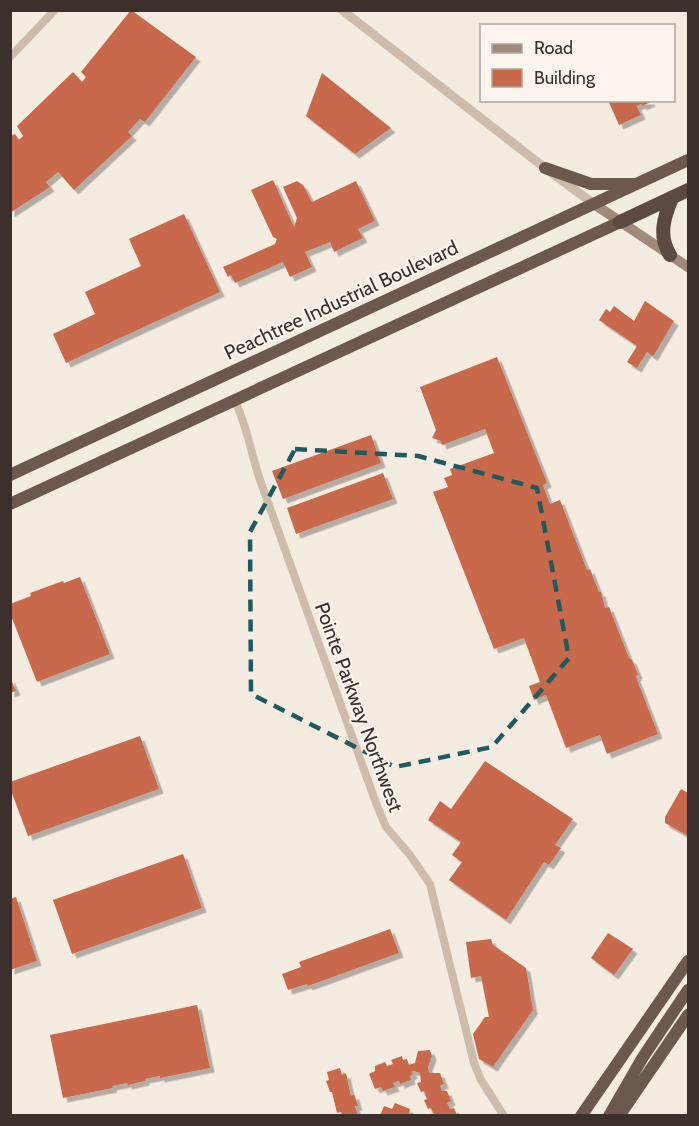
<svg xmlns="http://www.w3.org/2000/svg" width="699" height="1126" viewBox="0 0 699 1126" font-family="Cabin,sans-serif">
	<defs>
		<filter id="shadow"><feDropShadow dx="4.5" dy="4.5" stdDeviation="0" flood-color="#0004"/></filter>
	</defs>
	<rect width="100%" height="100%" fill="#f4ebe1"/>
	<path fill="#c8694b" filter="url(#shadow)" d="M 131,10 L 196,57 L 145,122 L 140,119 L 128,132 L 132,136 L 74,190 L 58,172 L 46,182 L 50,187 L 10,213 L 10,136 L 15,134 L 19,140 L 23,136 L 17,126 L 73,72 L 82,82 L 86,77 L 81,72 Z
		M 322,73 L 391,128 L 355,154 L 306,116 Z
		M 608,100 L 650,100 L 651,102 L 642,106 L 641,104 L 637,106 L 641,115 L 619,125 Z
		M 273,180 L 294,227 L 297,218 L 283,187 L 297,181 L 303,185 L 312,202 L 356,181 L 375,221 L 358,229 L 363,238 L 334,252 L 330,242 L 305,252 L 312,267 L 290,277 L 283,262 L 235,283 L 231,275 L 228,277 L 223,267 L 275,244 L 277,239 L 273,237 L 251,190 Z
		M 184,214 L 220,292 L 66,363 L 53,334 L 95,314 L 85,292 L 141,266 L 129,239 Z
		M 645,301 L 674,321 L 654,355 L 652,356 L 647,352 L 637,368 L 627,362 L 637,346 L 599,320 L 606,309 L 610,312 L 614,306 L 634,321 Z
		M 497,357 L 547,483 L 543,485 L 550,504 L 560,500 L 587,570 L 590,569 L 599,592 L 601,592 L 605,608 L 609,607 L 629,658 L 632,660 L 638,674 L 636,677 L 658,734 L 607,754 L 600,735 L 566,748 L 546,695 L 534,700 L 529,686 L 540,682 L 524,638 L 494,649 L 433,492 L 448,487 L 444,478 L 452,475 L 450,469 L 494,453 L 485,429 L 442,445 L 441,441 L 432,438 L 436,430 L 420,387 Z
		M 371,435 L 381,463 L 283,499 L 272,471 Z
		M 383,473 L 393,499 L 296,534 L 287,508 Z
		M 80,577 L 110,654 L 37,682 L 10,613 L 10,604 L 31,596 L 30,593 L 63,581 L 64,583 Z
		M 10,677 L 16,691 L 10,693 Z
		M 140,736 L 159,789 L 28,836 L 10,788 L 10,782 Z
		M 485,761 L 573,819 L 555,845 L 561,848 L 549,865 L 544,862 L 506,920 L 449,880 L 462,862 L 452,855 L 461,842 L 428,820 L 440,801 L 451,809 Z
		M 681,789 L 688,793 L 688,836 L 665,823 L 665,817 Z
		M 183,854 L 202,908 L 72,954 L 53,900 Z
		M 16,897 L 37,961 L 10,970 L 10,899 Z
		M 390,929 L 399,953 L 308,986 L 307,984 L 288,990 L 282,974 L 301,967 L 299,962 Z
		M 608,933 L 633,949 L 614,975 L 591,958 Z
		M 491,939 L 493,945 L 526,968 L 533,1010 L 493,1067 L 479,1059 L 473,1034 L 485,1017 L 489,1017 L 481,976 L 471,978 L 466,942 Z
		M 197,1005 L 210,1068 L 160,1078 L 160,1076 L 145,1079 L 145,1081 L 128,1085 L 127,1083 L 112,1086 L 113,1088 L 63,1098 L 50,1035 Z
		M 430,1050 L 432,1056 L 428,1067 L 429,1073 L 440,1073 L 444,1084 L 440,1086 L 442,1091 L 447,1091 L 451,1101 L 447,1103 L 450,1109 L 454,1108 L 457,1115 L 434,1115 L 431,1108 L 428,1109 L 424,1100 L 427,1099 L 424,1091 L 421,1092 L 417,1083 L 421,1082 L 420,1073 L 414,1071 L 412,1071 L 413,1074 L 410,1076 L 411,1080 L 400,1084 L 399,1081 L 393,1083 L 395,1087 L 383,1091 L 381,1087 L 375,1089 L 369,1074 L 375,1071 L 375,1066 L 385,1062 L 387,1066 L 393,1064 L 391,1060 L 402,1056 L 403,1060 L 407,1059 L 409,1065 L 415,1063 L 418,1051 Z
		M 340,1068 L 342,1075 L 346,1073 L 351,1096 L 354,1094 L 358,1106 L 355,1106 L 358,1115 L 343,1116 L 341,1112 L 337,1113 L 332,1092 L 330,1092 L 326,1081 L 329,1080 L 327,1072 Z
		M 395,1103 L 410,1109 L 408,1116 L 380,1116 L 384,1106 L 392,1109 Z"/>
	<g fill="none" stroke-linecap="round" stroke-linejoin="round">
		<path stroke="#cdbbac" stroke-width="8" d="M 10,57 L 55,10
			M 235,401 C 247,426 251,453 260,480 L 376,803 L 386,827 L 410,855 L 430,884 L 474,1063 L 481,1080 L 504,1116"/>
		<path stroke="#cdbbac" stroke-width="9" d="M 342,10 L 545,168 L 594,204"/>
		<path stroke="#a18a7d" stroke-width="10" d="M 594,204 L 688,267"/>
		<path stroke="#6c584f" stroke-width="12" d="M 545,168 L 591,184 L 633,184
			M 10,475 L 688,160
			M 10,504 L 620,222
			M 581,1116 L 688,961
			M 609,1116 L 643,1057 L 688,990
			M 619,1116 L 688,1015"/>
		<path stroke="#5c4a42" stroke-width="14" d="M 620,222 L 688,190
			M 670,255 C 658,236 664,217 672,198"/>
	</g>
	<path fill="none" stroke="#1f5a5e" stroke-width="4.5" stroke-dasharray="12 8" stroke-linejoin="round" d="M 295,449 L 418,456 L 537,488 L 569,658 L 492,747 L 395,767 L 251,694 L 250,532 Z"/>
	<g text-anchor="middle" stroke-width="4.5" stroke-linejoin="round" paint-order="stroke">
		<g font-size="20" fill="#3b302b" stroke="#fbf5ee">
			<text transform="translate(341 300) rotate(-25)" y="7">Peachtree Industrial Boulevard</text>
			<text transform="translate(359 707) rotate(70)" y="7">Pointe Parkway Northwest</text>
		</g>
	</g>
	<rect width="699" height="1126" fill="none" stroke="#3b302b" stroke-width="24"/>
	<rect x="480" y="24" width="195" height="78" fill="#fbf5ee" stroke="#aea6a0" stroke-width="1.5"/>
	<rect x="492" y="44" width="30" height="9" fill="#a18a7d" stroke="#aea6a0" stroke-width="1.5"/>
	<text x="534" y="54" font-size="18" fill="#3b302b">Road</text>
	<rect x="492" y="69" width="30" height="18" fill="#c8694b" stroke="#aea6a0" stroke-width="1.5"/>
	<text x="534" y="84" font-size="18" fill="#3b302b">Building</text>
</svg>
